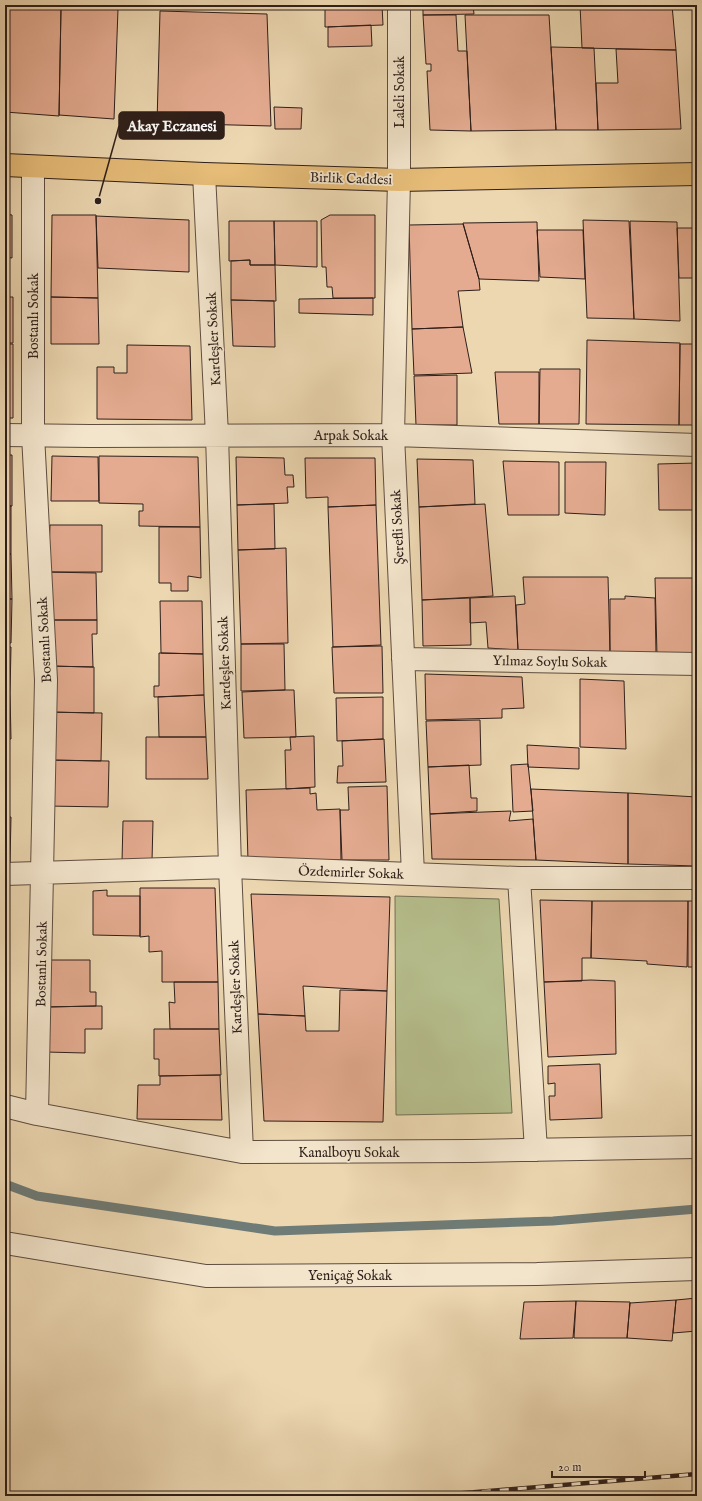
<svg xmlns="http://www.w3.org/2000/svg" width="702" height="1501" viewBox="0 0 702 1501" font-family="'IM FELL English',serif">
	<rect width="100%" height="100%" fill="#ecd7b1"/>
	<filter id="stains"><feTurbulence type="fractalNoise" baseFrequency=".005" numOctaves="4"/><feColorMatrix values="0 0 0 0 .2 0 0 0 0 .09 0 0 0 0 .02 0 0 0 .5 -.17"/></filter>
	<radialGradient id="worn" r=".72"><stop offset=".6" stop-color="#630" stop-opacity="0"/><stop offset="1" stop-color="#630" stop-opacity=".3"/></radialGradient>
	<path fill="#b6be8d" stroke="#726e54" d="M 395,896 L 499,899 L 512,1113 L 396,1115 Z"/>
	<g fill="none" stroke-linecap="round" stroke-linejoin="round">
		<path stroke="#6f7b76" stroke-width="9" d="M 5,1184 L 37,1196 L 275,1231 L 553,1221 L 697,1209"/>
	</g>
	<path fill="#e4ab90" stroke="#2e1f1a" d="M 325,5 L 382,5 L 383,25 L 325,27 Z
		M 423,5 L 473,5 L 474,14 L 423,15 Z
		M 580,5 L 672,5 L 676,50 L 582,48 Z
		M 6,7 L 61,9 L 59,116 L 5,112 Z
		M 61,7 L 118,9 L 114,119 L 59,115 Z
		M 160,11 L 267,14 L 271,126 L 157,123 Z
		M 423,15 L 456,15 L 458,51 L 467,51 L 471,131 L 430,130 L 427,71 L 431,71 L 431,64 L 426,64 Z
		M 465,15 L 549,15 L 556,130 L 471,131 Z
		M 371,25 L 372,46 L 328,47 L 328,27 Z
		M 551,47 L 594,48 L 598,130 L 556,130 Z
		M 616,49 L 676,50 L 681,129 L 598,130 L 596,83 L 618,83 Z
		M 274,107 L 302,108 L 301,129 L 275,129 Z
		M 5,214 L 12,215 L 12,258 L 5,257 Z
		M 52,215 L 96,215 L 98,298 L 51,297 Z
		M 330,215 L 375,215 L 375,298 L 333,298 L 332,287 L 327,287 L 326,267 L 322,267 L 321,220 Z
		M 96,216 L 189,220 L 189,272 L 98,268 Z
		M 583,220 L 629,221 L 634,319 L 587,318 Z
		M 229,221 L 274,221 L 275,265 L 250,265 L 250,260 L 229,261 Z
		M 274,221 L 317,221 L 317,267 L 275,265 Z
		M 630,221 L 677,222 L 680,321 L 634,319 Z
		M 537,222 L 539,281 L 479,279 L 463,223 Z
		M 463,224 L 479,279 L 480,290 L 458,291 L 463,327 L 412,329 L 409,225 Z
		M 677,228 L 697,228 L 697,278 L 679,278 Z
		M 537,230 L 583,230 L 585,279 L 540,277 Z
		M 250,260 L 250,265 L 275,265 L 276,301 L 231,300 L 231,261 Z
		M 5,297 L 13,297 L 13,343 L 5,343 Z
		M 51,297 L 98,298 L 99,344 L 51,344 Z
		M 373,298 L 373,315 L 299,313 L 299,299 Z
		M 231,300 L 274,301 L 275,347 L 233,346 Z
		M 463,327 L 472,373 L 414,375 L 412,329 Z
		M 587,340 L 680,343 L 679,425 L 586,424 Z
		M 5,344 L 13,344 L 13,418 L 5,418 Z
		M 680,344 L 697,344 L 696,425 L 679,425 Z
		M 127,345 L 190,346 L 192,420 L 97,419 L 97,367 L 114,367 L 114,373 L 127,373 Z
		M 540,369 L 580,369 L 579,424 L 539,424 Z
		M 495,372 L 539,372 L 539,424 L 499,424 Z
		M 457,375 L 457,425 L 416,425 L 414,376 Z
		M 5,455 L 12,455 L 12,506 L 5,506 Z
		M 52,456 L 98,457 L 99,501 L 51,501 Z
		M 99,456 L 198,457 L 200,527 L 139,526 L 139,511 L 143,511 L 143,504 L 99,503 Z
		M 236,457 L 284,458 L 285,475 L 293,475 L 294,487 L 287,487 L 288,503 L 237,505 Z
		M 305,458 L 375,458 L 376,505 L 328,507 L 328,497 L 306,498 Z
		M 417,459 L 473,460 L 475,504 L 419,507 Z
		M 503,461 L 559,462 L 559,515 L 508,515 Z
		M 565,462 L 606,462 L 605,515 L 565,513 Z
		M 697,463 L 697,510 L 659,510 L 658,464 Z
		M 274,504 L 275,549 L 238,550 L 237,505 Z
		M 485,504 L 493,596 L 422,600 L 419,507 Z
		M 376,505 L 381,645 L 333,647 L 328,507 Z
		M 5,506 L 11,506 L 11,554 L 5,554 Z
		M 50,525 L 102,525 L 102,572 L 48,572 Z
		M 159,527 L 200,527 L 201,578 L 188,576 L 188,591 L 171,591 L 171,583 L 159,583 Z
		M 286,548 L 288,643 L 241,644 L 238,550 Z
		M 5,554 L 11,554 L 12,599 L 5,599 Z
		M 48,572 L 96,573 L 97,620 L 48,620 Z
		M 523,577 L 608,577 L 610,653 L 518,650 L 516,605 L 525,604 Z
		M 655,578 L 697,578 L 697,656 L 657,655 Z
		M 515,596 L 518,650 L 488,648 L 486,622 L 470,623 L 470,598 Z
		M 625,596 L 655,598 L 656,654 L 610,653 L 610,599 L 625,599 Z
		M 470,598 L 471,645 L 423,646 L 422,600 Z
		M 5,599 L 12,599 L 11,643 L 5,643 Z
		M 160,601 L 202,601 L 203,654 L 161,653 Z
		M 48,620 L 97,620 L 97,634 L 92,634 L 93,667 L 48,666 Z
		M 241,644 L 284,644 L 285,690 L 241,691 Z
		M 382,646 L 383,693 L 334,693 L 332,647 Z
		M 5,647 L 11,647 L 10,693 L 5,693 Z
		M 159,653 L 203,654 L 204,695 L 154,697 L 154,686 L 159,686 Z
		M 49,666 L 94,667 L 94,713 L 48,712 Z
		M 425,674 L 522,677 L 524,708 L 502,709 L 502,718 L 426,720 Z
		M 580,679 L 624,681 L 626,749 L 580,747 Z
		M 285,690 L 294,690 L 296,737 L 244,738 L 242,692 Z
		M 5,693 L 10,693 L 11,739 L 5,739 Z
		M 204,695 L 206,737 L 159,737 L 158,697 Z
		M 383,697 L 383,739 L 337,741 L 336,698 Z
		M 48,712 L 102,713 L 101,761 L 48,760 Z
		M 480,720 L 481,765 L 428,767 L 426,721 Z
		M 314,736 L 315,787 L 286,789 L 285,750 L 291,750 L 290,737 Z
		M 146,737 L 206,737 L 208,779 L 146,779 Z
		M 5,739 L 9,739 L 9,786 L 5,786 Z
		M 384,739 L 386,782 L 337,783 L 338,766 L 343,766 L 342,741 Z
		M 527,745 L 579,748 L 579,769 L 528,767 Z
		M 48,760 L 109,761 L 108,807 L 47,806 Z
		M 528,764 L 533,811 L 513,812 L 511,765 Z
		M 469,765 L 471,798 L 477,798 L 477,811 L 430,814 L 428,767 Z
		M 387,786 L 389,860 L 342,860 L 340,810 L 349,810 L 348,787 Z
		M 310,788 L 310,794 L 316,793 L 317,810 L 340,809 L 341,860 L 248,861 L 246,790 Z
		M 531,789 L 628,793 L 628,864 L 536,860 Z
		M 628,793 L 697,797 L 697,866 L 628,864 Z
		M 511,811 L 509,821 L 533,819 L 536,860 L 432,859 L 430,814 Z
		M 5,817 L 11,817 L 10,863 L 5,863 Z
		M 123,821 L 153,821 L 152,861 L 122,862 Z
		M 140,888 L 215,888 L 218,982 L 162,982 L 162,951 L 149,952 L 149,936 L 140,937 Z
		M 5,890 L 9,890 L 8,983 L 5,983 Z
		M 107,890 L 107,896 L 140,896 L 140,936 L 93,935 L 93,891 Z
		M 251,894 L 390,897 L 387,991 L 303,986 L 305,1016 L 258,1014 Z
		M 540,900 L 592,901 L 591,958 L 582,958 L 582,981 L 544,982 Z
		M 592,901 L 688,901 L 687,967 L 647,964 L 647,961 L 591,958 Z
		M 688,901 L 697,901 L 697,967 L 688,967 Z
		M 46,960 L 90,960 L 90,992 L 96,992 L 96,1006 L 46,1007 Z
		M 591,980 L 615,981 L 616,1054 L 548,1057 L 544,982 Z
		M 174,982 L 218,982 L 219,1029 L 170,1029 L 169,1002 L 175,1003 Z
		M 5,984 L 8,984 L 7,1062 L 5,1068 Z
		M 340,990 L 387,991 L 383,1122 L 264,1121 L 258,1014 L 305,1016 L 306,1031 L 339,1031 Z
		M 96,1006 L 102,1006 L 102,1029 L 85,1029 L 85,1053 L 46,1052 L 46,1007 Z
		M 154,1029 L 219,1029 L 221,1075 L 159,1076 L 159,1059 L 154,1059 Z
		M 600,1064 L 602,1118 L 550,1120 L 549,1096 L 555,1096 L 555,1083 L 548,1084 L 548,1066 Z
		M 220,1075 L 222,1120 L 137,1119 L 138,1085 L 160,1085 L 160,1076 Z
		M 697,1298 L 697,1331 L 673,1333 L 676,1300 Z
		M 676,1300 L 672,1341 L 627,1338 L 630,1303 Z
		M 576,1301 L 573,1338 L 520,1339 L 524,1302 Z
		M 576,1301 L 630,1302 L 627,1338 L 574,1338 Z"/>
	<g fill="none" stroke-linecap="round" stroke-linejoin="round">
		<defs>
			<path id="minor" d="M 399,5 L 399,180 L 393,435 L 413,874
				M 33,167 L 33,435 L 46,680 L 37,1114
				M 204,174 L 217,435 L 230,867 L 242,1152
				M 5,435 L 90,436 L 393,435 L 697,445
				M 403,659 L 697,664
				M 5,874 L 230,867 L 519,878 L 697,878
				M 519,878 L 536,1150
				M 5,1106 L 37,1114 L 242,1152 L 472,1151 L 697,1147
				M 5,1243 L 206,1276 L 537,1274 L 697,1269"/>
			<path id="major" d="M 5,165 L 204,174 L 399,180 L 697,174"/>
		</defs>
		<use href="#minor" stroke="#5e4d40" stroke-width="24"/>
		<use href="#major" stroke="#2e1f1a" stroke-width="24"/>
		<use href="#minor" stroke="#f3e5cc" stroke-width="22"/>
		<use href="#major" stroke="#e6bc78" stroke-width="22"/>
		<defs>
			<path id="rail" d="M 428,1496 L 697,1474"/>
		</defs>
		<use href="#rail" stroke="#2e1f1a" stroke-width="4.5"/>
		<use href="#rail" stroke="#f3e5cc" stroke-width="3" stroke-dasharray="9" stroke-linecap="butt"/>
	</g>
	<g text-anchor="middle" stroke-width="3.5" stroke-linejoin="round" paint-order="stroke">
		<g font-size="14" fill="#2e1f1a" stroke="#f3e5cc">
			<text transform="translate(399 92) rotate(-90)" y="5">Laleli Sokak</text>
			<text transform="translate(351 178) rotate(2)" y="5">Birlik Caddesi</text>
			<text transform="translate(33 316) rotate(-90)" y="5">Bostanlı Sokak</text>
			<text transform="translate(213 339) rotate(-93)" y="5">Kardeşler Sokak</text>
			<text x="351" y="440">Arpak Sokak</text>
			<text transform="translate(397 527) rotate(-93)" y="5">Şerefli Sokak</text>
			<text transform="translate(44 640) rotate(-93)" y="5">Bostanlı Sokak</text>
			<text transform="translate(550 661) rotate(1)" y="5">Yılmaz Soylu Sokak</text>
			<text transform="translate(224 663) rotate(-92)" y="5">Kardeşler Sokak</text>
			<text transform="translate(351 872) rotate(2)" y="5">Özdemirler Sokak</text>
			<text transform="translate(41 964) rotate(-89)" y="5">Bostanlı Sokak</text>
			<text transform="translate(235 987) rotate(-92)" y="5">Kardeşler Sokak</text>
			<text x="349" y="1157">Kanalboyu Sokak</text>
			<text x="350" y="1280">Yeniçağ Sokak</text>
		</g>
	</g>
	<path fill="none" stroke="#2e1f1a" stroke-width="1.5" d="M98 201L119 126"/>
	<circle fill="#2e1f1a" stroke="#f3e5cc" stroke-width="1.5" cx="98" cy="201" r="4"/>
	<rect fill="#2e1f1a" stroke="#2e1f1a" stroke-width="1.5" x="119" y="112" width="105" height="27" rx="4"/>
	<g font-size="15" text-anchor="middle" font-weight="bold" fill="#fff">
		<text x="172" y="131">Akay Eczanesi</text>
	</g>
	<rect width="702" height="1501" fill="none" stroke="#ecd7b1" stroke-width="20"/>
	<rect x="6" y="6" width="690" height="1489" fill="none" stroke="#2e1f1a" stroke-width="2"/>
	<rect x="10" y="10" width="682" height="1481" fill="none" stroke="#2e1f1a"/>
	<path d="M552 1471v6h93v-6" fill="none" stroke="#2e1f1a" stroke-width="2"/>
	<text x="558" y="1471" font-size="12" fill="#2e1f1a" stroke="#f3e5cc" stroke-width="3" paint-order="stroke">20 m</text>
	<rect width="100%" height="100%" filter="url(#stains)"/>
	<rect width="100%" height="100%" fill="url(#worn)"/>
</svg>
